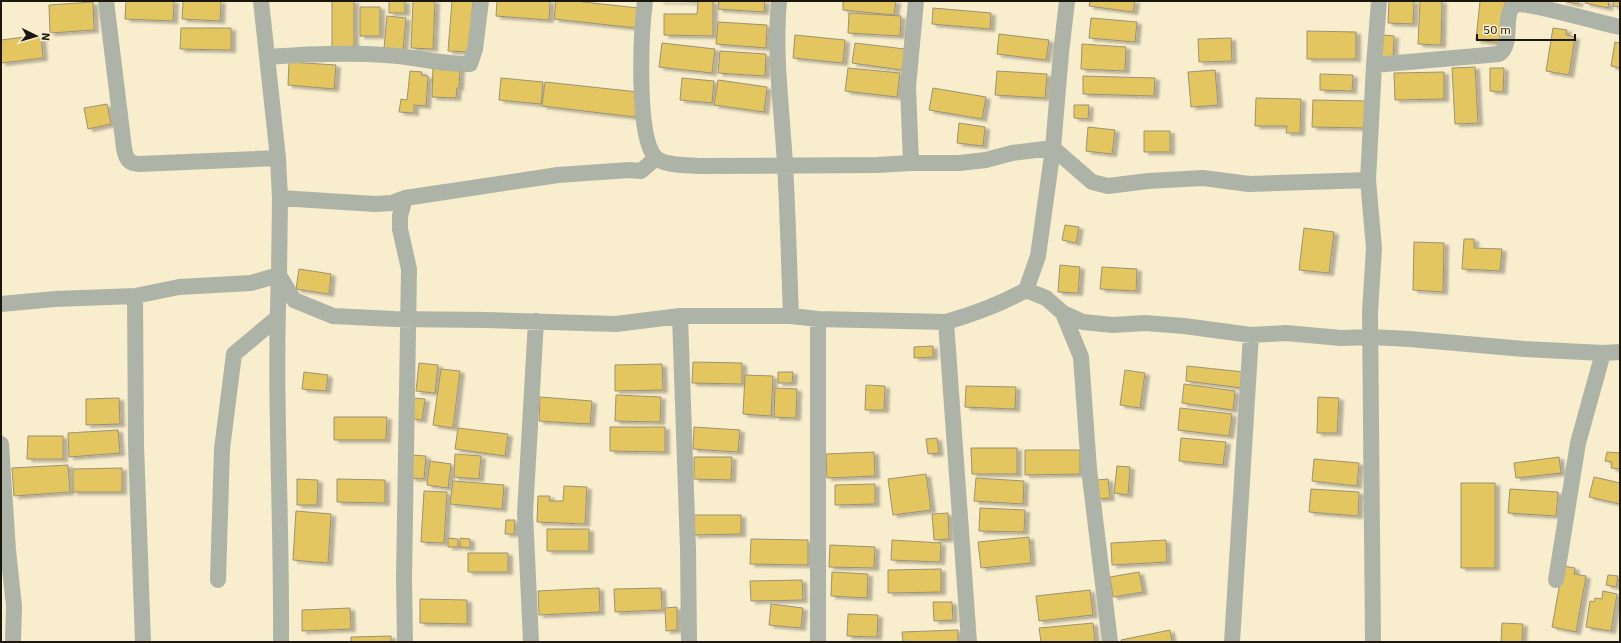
<svg xmlns="http://www.w3.org/2000/svg" width="1621" height="643" viewBox="0 0 1621 643" font-family="'IBM Plex Sans',sans-serif">
	<defs>
		<filter id="shadow"><feDropShadow dx="4.5" dy="2.5" stdDeviation="1" flood-color="#0004"/></filter>
	</defs>
	<rect width="100%" height="100%" fill="#f8edcd"/>
	<path fill="#e4c660" stroke="#9c9274" filter="url(#shadow)" d="M 126,1 L 174,1 L 173,21 L 125,19 Z
		M 183,1 L 221,1 L 220,21 L 182,19 Z
		M 332,1 L 354,1 L 354,48 L 332,48 Z
		M 389,1 L 405,1 L 405,13 L 389,13 Z
		M 413,1 L 435,1 L 433,49 L 411,48 Z
		M 452,1 L 473,1 L 469,52 L 448,51 Z
		M 497,1 L 550,1 L 549,20 L 496,16 Z
		M 556,1 L 575,1 L 638,8 L 636,28 L 554,19 Z
		M 659,1 L 713,1 L 713,36 L 664,35 L 664,14 L 697,14 L 698,2 Z
		M 719,1 L 765,1 L 764,12 L 718,9 Z
		M 843,1 L 896,1 L 894,15 L 843,10 Z
		M 1090,1 L 1135,1 L 1133,12 L 1089,6 Z
		M 1389,1 L 1414,1 L 1413,24 L 1388,23 Z
		M 1420,1 L 1442,1 L 1441,45 L 1418,44 Z
		M 1480,1 L 1505,1 L 1501,43 L 1476,40 Z
		M 1562,1 L 1579,1 L 1578,4 Z
		M 1586,1 L 1609,1 L 1608,8 L 1585,3 Z
		M 1614,1 L 1620,1 L 1620,7 L 1613,6 Z
		M 93,2 L 94,30 L 50,33 L 49,5 Z
		M 360,7 L 380,7 L 380,36 L 360,36 Z
		M 933,8 L 991,13 L 990,29 L 932,24 Z
		M 849,13 L 901,16 L 900,36 L 848,33 Z
		M 387,16 L 406,18 L 403,50 L 384,48 Z
		M 1091,18 L 1137,22 L 1135,42 L 1089,38 Z
		M 718,22 L 767,25 L 766,48 L 716,44 Z
		M 181,28 L 231,28 L 231,50 L 180,49 Z
		M 1553,28 L 1567,30 L 1566,35 L 1575,37 L 1569,75 L 1546,71 Z
		M 1307,31 L 1356,32 L 1356,59 L 1307,59 Z
		M 999,34 L 1049,40 L 1046,60 L 997,54 Z
		M 41,35 L 43,58 L 1,63 L 1,40 Z
		M 795,35 L 845,40 L 843,63 L 793,58 Z
		M 1383,35 L 1394,36 L 1393,58 L 1381,57 Z
		M 1231,38 L 1232,61 L 1199,62 L 1198,39 Z
		M 1615,42 L 1620,43 L 1620,68 L 1611,66 Z
		M 662,43 L 715,49 L 712,73 L 659,67 Z
		M 855,43 L 905,49 L 902,70 L 852,63 Z
		M 1082,44 L 1126,47 L 1125,71 L 1081,69 Z
		M 720,51 L 766,54 L 765,76 L 718,73 Z
		M 289,62 L 336,65 L 334,89 L 288,85 Z
		M 433,66 L 460,68 L 459,88 L 457,88 L 456,98 L 432,97 Z
		M 1475,67 L 1478,123 L 1455,124 L 1452,68 Z
		M 848,68 L 900,73 L 897,97 L 845,91 Z
		M 1490,68 L 1504,68 L 1503,92 L 1490,91 Z
		M 1215,70 L 1218,105 L 1191,107 L 1188,72 Z
		M 410,71 L 422,72 L 421,75 L 428,76 L 426,106 L 414,105 L 414,113 L 399,112 L 401,99 L 407,100 Z
		M 997,71 L 1047,74 L 1045,98 L 995,95 Z
		M 1444,72 L 1444,99 L 1395,100 L 1394,73 Z
		M 1320,74 L 1353,75 L 1352,91 L 1320,90 Z
		M 1083,76 L 1155,78 L 1154,96 L 1083,94 Z
		M 501,78 L 543,82 L 541,104 L 499,100 Z
		M 682,78 L 714,81 L 712,103 L 680,100 Z
		M 718,80 L 767,87 L 764,112 L 714,105 Z
		M 545,82 L 638,92 L 635,117 L 542,106 Z
		M 933,88 L 986,97 L 982,119 L 929,110 Z
		M 1256,98 L 1301,99 L 1300,133 L 1286,133 L 1287,126 L 1255,126 Z
		M 1313,100 L 1365,101 L 1364,128 L 1312,127 Z
		M 107,104 L 111,124 L 88,129 L 84,108 Z
		M 1074,105 L 1089,105 L 1088,119 L 1074,118 Z
		M 959,123 L 985,127 L 983,146 L 957,143 Z
		M 1088,127 L 1115,130 L 1112,154 L 1086,151 Z
		M 1144,131 L 1170,131 L 1170,152 L 1144,152 Z
		M 1065,225 L 1079,227 L 1076,243 L 1062,240 Z
		M 1304,228 L 1334,232 L 1329,273 L 1299,270 Z
		M 1464,239 L 1474,239 L 1474,248 L 1502,249 L 1500,271 L 1462,269 Z
		M 1414,242 L 1444,243 L 1443,292 L 1413,290 Z
		M 1060,265 L 1080,267 L 1078,293 L 1058,292 Z
		M 1102,267 L 1137,269 L 1136,291 L 1100,289 Z
		M 299,269 L 331,274 L 329,294 L 296,289 Z
		M 933,346 L 933,357 L 914,358 L 914,347 Z
		M 693,362 L 742,363 L 742,384 L 692,383 Z
		M 419,363 L 438,365 L 435,393 L 416,391 Z
		M 662,364 L 663,390 L 615,391 L 615,365 Z
		M 1187,366 L 1244,372 L 1242,388 L 1186,381 Z
		M 441,369 L 460,371 L 453,428 L 433,425 Z
		M 1125,370 L 1145,373 L 1140,408 L 1120,405 Z
		M 304,372 L 328,375 L 326,391 L 302,389 Z
		M 778,372 L 793,372 L 792,383 L 778,383 Z
		M 745,375 L 773,376 L 771,416 L 743,414 Z
		M 1184,384 L 1235,391 L 1233,410 L 1182,403 Z
		M 866,385 L 885,386 L 884,410 L 865,410 Z
		M 966,386 L 1016,387 L 1015,409 L 965,407 Z
		M 775,388 L 797,389 L 796,418 L 774,417 Z
		M 616,395 L 661,397 L 660,422 L 615,421 Z
		M 540,397 L 592,401 L 590,424 L 539,421 Z
		M 1318,397 L 1339,398 L 1337,433 L 1317,433 Z
		M 119,398 L 120,424 L 86,425 L 86,399 Z
		M 414,398 L 425,399 L 422,420 L 412,419 Z
		M 1180,408 L 1232,414 L 1229,436 L 1178,430 Z
		M 334,417 L 387,417 L 386,440 L 334,440 Z
		M 610,427 L 665,427 L 665,452 L 610,451 Z
		M 694,427 L 740,430 L 738,452 L 693,449 Z
		M 458,428 L 508,434 L 505,456 L 455,449 Z
		M 118,430 L 120,453 L 69,457 L 68,433 Z
		M 28,436 L 63,436 L 63,459 L 27,459 Z
		M 937,438 L 939,453 L 928,454 L 926,439 Z
		M 1181,438 L 1226,442 L 1223,465 L 1179,461 Z
		M 971,448 L 1017,448 L 1017,474 L 972,474 Z
		M 1025,450 L 1080,450 L 1080,474 L 1025,475 Z
		M 874,452 L 875,476 L 827,478 L 826,454 Z
		M 1607,452 L 1620,453 L 1620,469 L 1611,468 L 1612,462 L 1605,461 Z
		M 455,454 L 481,456 L 479,479 L 454,477 Z
		M 412,455 L 426,456 L 424,479 L 411,478 Z
		M 694,457 L 732,457 L 731,480 L 694,479 Z
		M 1559,457 L 1561,473 L 1516,478 L 1514,463 Z
		M 1314,459 L 1359,463 L 1357,486 L 1312,481 Z
		M 430,461 L 451,464 L 448,488 L 427,485 Z
		M 68,465 L 70,492 L 14,496 L 12,468 Z
		M 1117,466 L 1130,467 L 1128,495 L 1114,493 Z
		M 122,468 L 122,492 L 73,492 L 73,469 Z
		M 926,474 L 931,510 L 893,515 L 888,479 Z
		M 1594,477 L 1620,483 L 1620,504 L 1589,497 Z
		M 976,478 L 1024,481 L 1023,504 L 974,501 Z
		M 297,479 L 318,480 L 317,505 L 297,505 Z
		M 337,479 L 385,480 L 385,503 L 337,502 Z
		M 1108,479 L 1110,498 L 1097,499 L 1096,480 Z
		M 453,481 L 504,485 L 502,509 L 450,504 Z
		M 1461,483 L 1495,483 L 1495,568 L 1461,568 Z
		M 875,484 L 875,504 L 835,505 L 835,485 Z
		M 564,486 L 587,487 L 585,524 L 537,522 L 538,496 L 550,496 L 549,501 L 563,501 Z
		M 1311,489 L 1359,492 L 1358,516 L 1309,512 Z
		M 1510,489 L 1558,492 L 1556,516 L 1508,513 Z
		M 424,491 L 447,492 L 444,543 L 421,542 Z
		M 980,508 L 1025,510 L 1024,532 L 979,531 Z
		M 296,511 L 331,514 L 328,563 L 293,560 Z
		M 948,513 L 949,539 L 934,540 L 932,514 Z
		M 693,515 L 741,515 L 741,534 L 693,535 Z
		M 506,520 L 515,520 L 514,534 L 505,534 Z
		M 547,529 L 589,529 L 589,551 L 547,551 Z
		M 1029,537 L 1031,563 L 981,568 L 978,542 Z
		M 448,538 L 458,539 L 458,547 L 448,547 Z
		M 460,538 L 470,539 L 470,548 L 460,547 Z
		M 751,539 L 808,540 L 808,565 L 750,564 Z
		M 892,540 L 941,543 L 940,562 L 891,560 Z
		M 1166,540 L 1167,562 L 1112,565 L 1111,543 Z
		M 830,545 L 875,547 L 874,568 L 829,567 Z
		M 468,553 L 508,553 L 508,572 L 468,572 Z
		M 1563,566 L 1575,568 L 1574,574 L 1586,576 L 1576,632 L 1552,627 Z
		M 941,569 L 941,592 L 888,593 L 888,570 Z
		M 832,572 L 868,574 L 867,598 L 831,596 Z
		M 1139,572 L 1143,592 L 1113,597 L 1110,577 Z
		M 1608,575 L 1618,576 L 1616,587 L 1606,585 Z
		M 802,580 L 803,600 L 751,601 L 750,581 Z
		M 599,588 L 600,612 L 539,615 L 538,591 Z
		M 661,588 L 662,610 L 615,612 L 614,589 Z
		M 1090,590 L 1093,615 L 1039,621 L 1036,596 Z
		M 1603,591 L 1617,594 L 1611,631 L 1586,627 L 1590,601 L 1594,602 L 1595,598 L 1602,599 Z
		M 420,599 L 467,600 L 467,624 L 420,623 Z
		M 933,602 L 952,602 L 953,620 L 934,621 Z
		M 771,604 L 803,608 L 801,628 L 769,625 Z
		M 677,607 L 677,630 L 666,631 L 665,608 Z
		M 350,608 L 351,629 L 302,631 L 302,610 Z
		M 848,614 L 878,615 L 877,637 L 847,636 Z
		M 1093,623 L 1095,642 L 1041,642 L 1039,628 Z
		M 1502,623 L 1523,624 L 1522,642 L 1501,642 Z
		M 958,630 L 958,642 L 903,642 L 902,632 Z
		M 1170,630 L 1172,642 L 1122,642 L 1121,640 Z
		M 391,636 L 391,642 L 351,642 L 351,637 Z"/>
	<g fill="none" stroke-linecap="round" stroke-linejoin="round">
		<path stroke="#adb4a7" stroke-width="16" d="M 106,1 L 124,148 C 126,159 128,163 139,164 L 278,158
			M 261,1 L 278,158 L 280,198 L 279,275 L 294,300 L 333,316 L 394,319 L 487,320 L 616,324 L 680,316 L 791,316 L 818,319 L 946,322 C 974,314 1001,304 1026,290
			M 645,1 C 641,32 636,135 655,157 C 663,166 688,165 699,166 L 877,165 L 911,163
			M 779,1 C 774,55 782,110 785,165 C 788,215 789,266 791,316
			M 916,1 L 908,87 L 911,163 L 959,163 L 986,160 L 1012,153 L 1053,148 L 1092,182 L 1108,186 L 1148,181 L 1203,178 L 1249,184 L 1368,180
			M 1067,1 L 1061,53 L 1053,148 L 1038,256 L 1026,290 L 1046,298 L 1063,313 L 1083,322 L 1113,325 L 1145,323 L 1184,326 L 1251,335 L 1286,333 L 1341,338 L 1371,337 L 1410,339 L 1524,349 L 1603,353 L 1620,352
			M 267,57 C 307,54 345,52 385,55 C 414,56 441,65 470,64 L 475,49 L 481,1
			M 1374,65 L 1499,54 C 1509,48 1507,31 1508,21 C 1509,14 1509,8 1516,5 C 1525,1 1604,24 1620,27
			M 280,198 L 375,204 L 392,203 L 405,198 L 558,175 L 629,170 L 641,171 L 656,158
			M 135,296 L 136,445 L 143,642
			M 1,304 L 55,299 L 135,296 L 179,287 L 251,283 L 279,275 C 274,397 282,520 281,642
			M 1063,313 L 1081,357 L 1089,469 L 1110,642
			M 680,316 L 688,549 L 689,642
			M 818,319 L 818,642
			M 946,322 L 969,642
			M 1,444 L 8,550 L 14,606 L 13,642
			M 218,580 L 222,449 L 234,354 L 277,318
			M 1556,580 L 1578,443 L 1603,353
			M 405,642 L 404,578 L 409,269 L 400,229 L 400,216 L 405,198
			M 531,642 L 525,513 L 536,321
			M 1232,642 L 1251,335
			M 1373,642 L 1370,312 L 1374,248 L 1368,180 L 1374,65 L 1379,1"/>
	</g>
	<rect width="1621" height="643" fill="none" stroke="#1b170c" stroke-width="4"/>
	<g transform="translate(36 36) rotate(95)" stroke="#f8edcd" stroke-width="3" paint-order="stroke">
	<path d="M0-3L7 15L0 10L-7 15Z" fill="#1b170c"/>
	<text y="-6" font-size="11" font-weight="bold" text-anchor="middle" fill="#1b170c">N</text>
	</g>
	<path d="M1477 34v6h98v-6" fill="none" stroke="#1b170c" stroke-width="2"/>
	<text x="1483" y="34" font-size="12" fill="#1b170c" stroke="#f8edcd" stroke-width="3" paint-order="stroke">50 m</text>
</svg>
